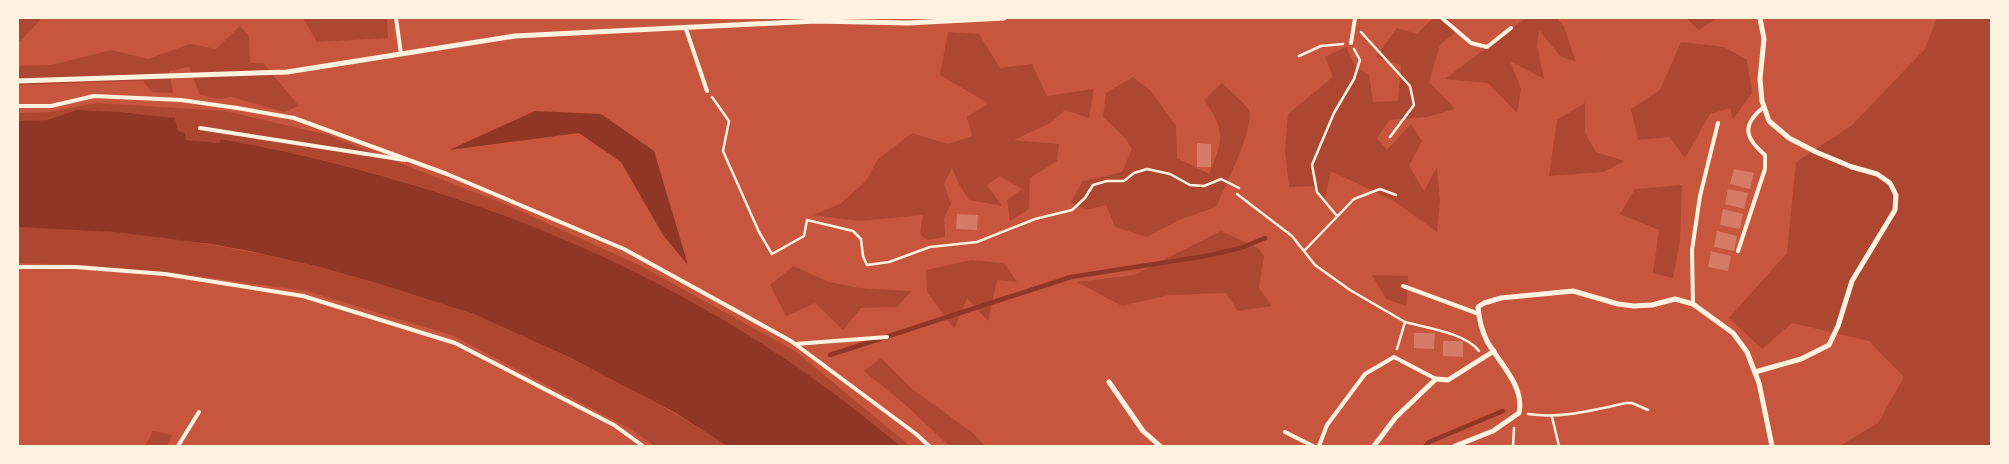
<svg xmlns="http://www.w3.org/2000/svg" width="2009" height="464" viewBox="0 0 2009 464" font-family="Montserrat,sans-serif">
	<rect width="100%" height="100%" fill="#c8553d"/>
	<path fill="#ae4732" d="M 18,18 L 41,19 L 18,43 Z
		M 303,18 L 387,18 L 388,38 L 317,42 Z
		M 1433,18 L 1448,18 L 1458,30 L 1440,45 L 1429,82 L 1455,109 L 1427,117 L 1389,120 L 1377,138 L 1387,150 L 1411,124 L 1422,141 L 1409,166 L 1424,191 L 1437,167 L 1440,202 L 1437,232 L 1394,201 L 1331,171 L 1324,202 L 1313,186 L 1289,187 L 1285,151 L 1288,114 L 1333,77 L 1325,57 L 1346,47 L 1355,66 L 1369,75 L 1373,102 L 1398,101 L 1401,65 L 1376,57 L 1397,28 L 1417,34 Z
		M 1526,18 L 1557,18 L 1564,27 L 1576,62 L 1560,56 L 1539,30 L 1537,46 L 1544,79 L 1510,61 L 1521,89 L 1517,113 L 1488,83 L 1445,79 Z
		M 1686,18 L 1717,18 L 1699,30 Z
		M 1937,18 L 1991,18 L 1991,446 L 1840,446 L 1878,423 L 1904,377 L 1869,341 L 1792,323 L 1762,349 L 1729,318 L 1787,253 L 1796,162 L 1852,125 L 1925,49 Z
		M 240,26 L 249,36 L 250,63 L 263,63 L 299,106 L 284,112 L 232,97 L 219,99 L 200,95 L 189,67 L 169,71 L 173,93 L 152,92 L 143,81 L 18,85 L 18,66 L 51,65 L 111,50 L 148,59 L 190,44 L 216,49 Z
		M 948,32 L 979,34 L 1000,68 L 1032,64 L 1047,96 L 1094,89 L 1089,118 L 1065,110 L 1050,123 L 1014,140 L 1059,144 L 1057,161 L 1030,178 L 1029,209 L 1010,221 L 1007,200 L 1022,189 L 1000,176 L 987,185 L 1002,206 L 969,200 L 959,184 L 952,168 L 944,184 L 951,204 L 944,218 L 945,237 L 927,240 L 920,234 L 923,215 L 859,221 L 813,215 L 840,204 L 866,181 L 878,159 L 912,133 L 948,144 L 972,136 L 967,117 L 988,103 L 940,75 Z
		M 1681,42 L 1724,47 L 1747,60 L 1752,93 L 1733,119 L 1730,108 L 1710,114 L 1685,158 L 1670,137 L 1638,140 L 1631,109 L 1660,90 Z
		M 1133,77 L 1151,91 L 1176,126 L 1177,158 L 1209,174 C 1223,141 1226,130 1204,100 L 1222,83 C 1228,89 1246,104 1249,111 C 1254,129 1224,189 1216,207 L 1179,220 L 1147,237 L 1115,227 L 1106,205 L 1086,210 L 1071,202 L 1083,181 L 1122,172 L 1132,149 L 1125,138 L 1103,117 L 1106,93 Z
		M 97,103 L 225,111 L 328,135 L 507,205 L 639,265 L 795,351 L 910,446 L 900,446 C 707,282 469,182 221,139 L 219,143 L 185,140 L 178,131 L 175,118 L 121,112 L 77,110 L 47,120 L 18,121 L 18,113 L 49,112 Z
		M 1585,103 L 1585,133 L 1596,152 L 1624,161 L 1603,172 L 1549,176 L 1557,120 Z
		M 1682,185 L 1680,240 L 1673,278 L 1653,273 L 1659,230 L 1620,214 L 1635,189 Z
		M 18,227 C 50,228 83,229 116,232 C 237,244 358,272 473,314 C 493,321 512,331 531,340 C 600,371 664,405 727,446 L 652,446 L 652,444 L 629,428 L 454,336 L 307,291 L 176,273 L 85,265 L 18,263 Z
		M 1221,231 L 1258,248 L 1264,256 L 1259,288 L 1272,306 L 1238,311 L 1226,293 L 1169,295 L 1122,306 L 1077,282 L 1134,275 Z
		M 971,260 L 1004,263 L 1017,282 L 997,280 L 988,321 L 967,298 L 954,329 L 927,292 L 926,270 Z
		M 793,266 L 829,282 L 859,288 L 911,291 L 897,307 L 861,308 L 843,330 L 815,303 L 786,316 L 770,285 Z
		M 1372,275 L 1408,276 L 1406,306 L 1386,299 Z
		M 881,358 L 912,389 L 973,433 L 985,446 L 949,446 L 909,408 L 864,371 Z
		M 153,431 L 172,435 L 167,446 L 145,446 Z"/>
	<path fill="#8f3625" d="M 77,110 L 121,112 L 175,118 L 178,131 L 185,133 L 186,140 L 219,143 L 221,139 C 472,184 705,280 900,446 L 727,446 L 676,413 L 571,358 L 474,314 L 377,283 L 320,267 L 250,251 L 211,244 L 115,232 L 18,227 L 18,121 L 47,120 Z
		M 535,111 L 601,114 L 654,151 L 688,265 L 663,235 L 621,162 L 579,133 L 449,150 Z"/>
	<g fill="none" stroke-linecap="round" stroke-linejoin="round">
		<path stroke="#8f3625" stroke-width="4.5" d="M 830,355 L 1071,277 L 1206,256 L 1241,248 L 1265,238
			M 1425,446 L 1429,442 L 1503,411"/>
	</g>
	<path fill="#d67c66" d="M 1197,143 L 1211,144 L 1211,167 L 1197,167 Z
		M 1734,169 L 1754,173 L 1750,189 L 1730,184 Z
		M 1728,189 L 1748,193 L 1744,209 L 1725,204 Z
		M 1723,209 L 1743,214 L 1740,229 L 1720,225 Z
		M 957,214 L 978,215 L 977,230 L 956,229 Z
		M 1717,231 L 1737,236 L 1734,251 L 1714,247 Z
		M 1711,251 L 1731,256 L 1728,271 L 1708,267 Z
		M 1414,333 L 1435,333 L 1434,349 L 1414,348 Z
		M 1443,341 L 1463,341 L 1463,357 L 1443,356 Z"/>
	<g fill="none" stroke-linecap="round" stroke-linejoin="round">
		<path stroke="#fff3e0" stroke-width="2.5" d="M 1361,32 L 1410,86 L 1414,105 L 1390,137
			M 1299,56 L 1321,46 L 1343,44
			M 712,97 L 729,121 L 723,151 L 759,232 L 772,254 L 804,236 L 807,220 L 853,231 L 861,239 L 863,256 L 867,265 L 889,262 L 930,247 L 977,242 L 1035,219 L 1072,210 L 1085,198 L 1093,185 L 1107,181 L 1124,181 L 1134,173 L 1147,169 L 1170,174 L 1190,185 L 1204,186 L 1221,179 L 1239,188
			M 1237,194 L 1292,236 L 1315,265 L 1350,290 L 1405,322 L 1397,349
			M 1337,216 L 1317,192 L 1312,165 L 1334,113 L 1354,79 L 1360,60 L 1354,49
			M 1304,251 L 1354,199 L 1380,189 L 1396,195
			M 1405,322 C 1427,328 1466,333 1479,351
			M 1528,414 C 1561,419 1593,410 1626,403 L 1632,403 L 1648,410
			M 1552,417 L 1559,446
			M 1513,446 L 1514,428"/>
		<path stroke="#fff3e0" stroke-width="4" d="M 396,18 L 401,54
			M 1442,18 L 1471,43 L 1487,47 L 1511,28
			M 686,29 L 707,91
			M 1351,43 L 1355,18
			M 18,106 L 51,106 L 94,96 L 181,100 L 237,108 L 294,118 L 447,174 L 624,249 L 791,341 L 916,434 L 929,446
			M 200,128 L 405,160
			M 1738,251 L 1765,169 L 1765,155 C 1745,138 1741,125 1764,107
			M 18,267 L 75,267 L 165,274 L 303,296 L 455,343 L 614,425 L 643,446
			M 1403,286 L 1479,314
			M 1693,304 L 1692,250 L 1700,196 L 1718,123
			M 795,344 L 887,337
			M 1285,432 L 1313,446
			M 178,446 L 199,412
			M 1319,446 L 1327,425 L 1365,374 L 1394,357 L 1436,379"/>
		<path stroke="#fff3e0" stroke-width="5" d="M 18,81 L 287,72 L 515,36 L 816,21 L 908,23 L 1004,18
			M 1755,372 L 1801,359 L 1829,345 L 1838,326 L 1852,281 L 1895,210 L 1896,195 L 1890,183 L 1877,174 L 1852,167 L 1816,152 L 1789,138 L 1769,121 L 1762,101 L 1760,79 L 1764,39 L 1760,18
			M 1109,382 L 1143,431 L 1160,446
			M 1374,446 L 1396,417 L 1436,379 L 1448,380 L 1494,351
			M 1455,446 L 1493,431 L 1519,413 C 1525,386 1499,363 1487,341 C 1482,331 1479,319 1478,307 L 1484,303 L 1501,298 L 1573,291 L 1618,304 L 1634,306 L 1652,305 L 1675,299 L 1693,304 L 1733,333 L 1747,352 L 1759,383 L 1772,446"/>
	</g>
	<rect width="2009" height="464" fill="none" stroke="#fff3e0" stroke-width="38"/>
</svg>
